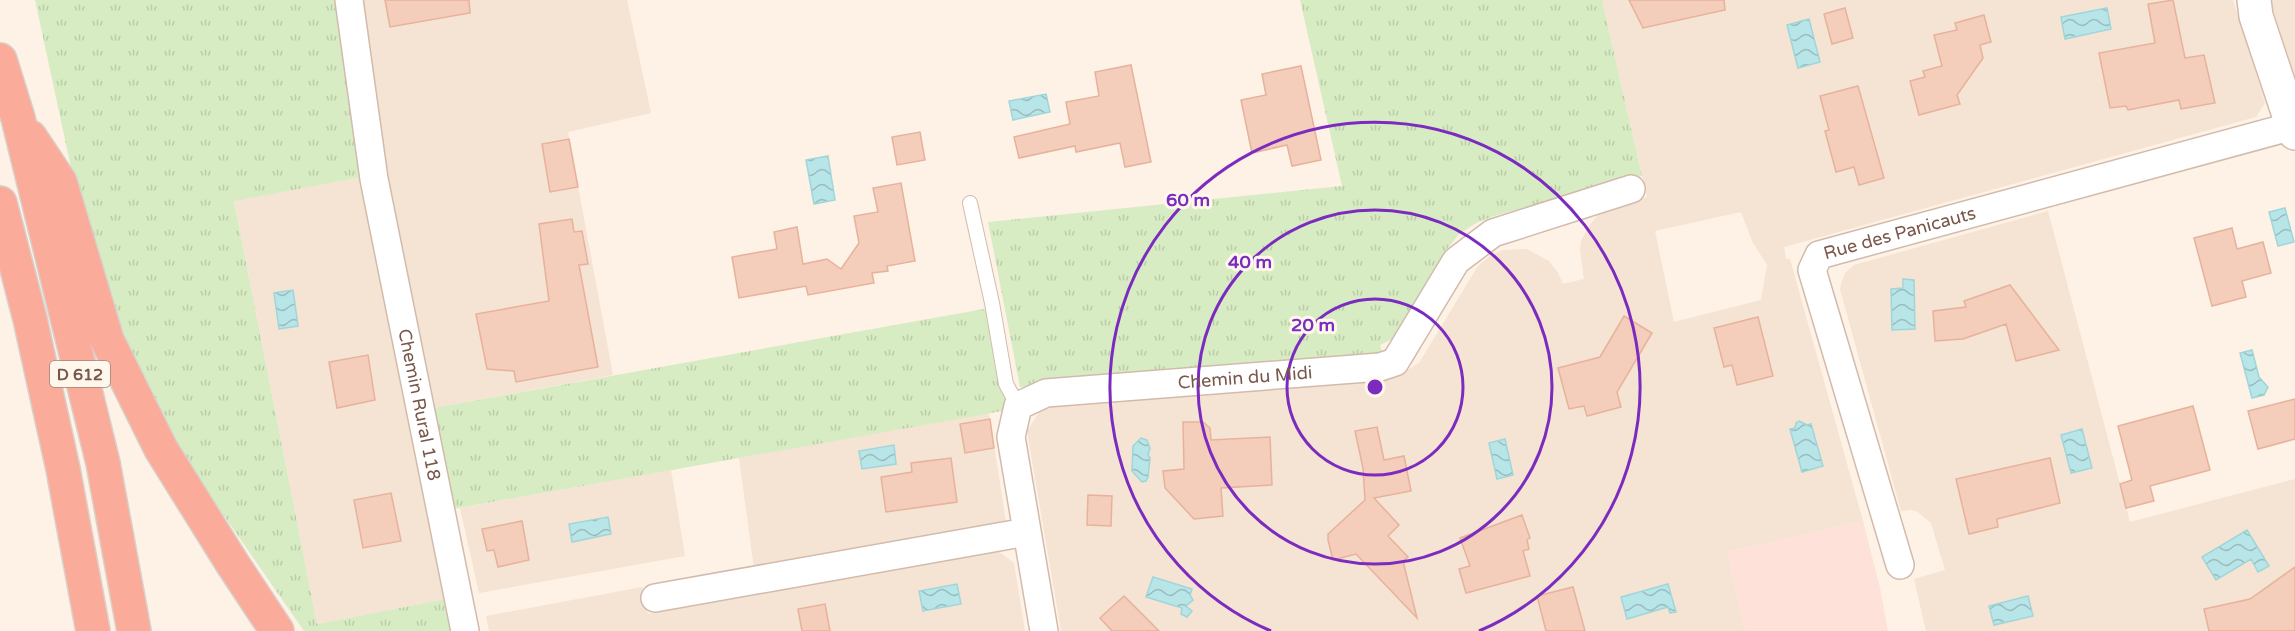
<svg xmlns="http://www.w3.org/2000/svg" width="2295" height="631" viewBox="0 0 2295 631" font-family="'Varela Round',sans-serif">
	<defs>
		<pattern id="grass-tufts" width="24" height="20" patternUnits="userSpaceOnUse" patternTransform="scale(1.5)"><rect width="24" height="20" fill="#d7ecc3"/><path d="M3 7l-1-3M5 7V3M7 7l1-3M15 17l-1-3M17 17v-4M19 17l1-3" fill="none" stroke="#bccca9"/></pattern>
		<pattern id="water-waves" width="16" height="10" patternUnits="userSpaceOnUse" patternTransform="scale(1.5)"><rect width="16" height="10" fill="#b8e5e8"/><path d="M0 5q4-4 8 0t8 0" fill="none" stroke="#9abcbe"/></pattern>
	</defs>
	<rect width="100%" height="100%" fill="#fdf2e5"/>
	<path fill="#f5e3d3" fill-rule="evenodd" d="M 354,0 L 627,0 L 651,113 L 568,132 L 613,375 L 433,408 L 414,309 L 380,173 Z
		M 1602,0 L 2233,0 L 2265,103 L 2256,117 L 1784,247 L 1786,259 L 1790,259 L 1863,521 L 1727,552 L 1745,631 L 1061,631 L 1027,431 L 1045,403 L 1396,377 L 1419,363 L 1478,266 L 1491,255 L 1503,250 L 1527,249 L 1549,261 L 1558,273 L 1563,284 L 1584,279 L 1580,250 L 1581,241 L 1588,227 L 1597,216 L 1610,209 L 1647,197 ZM 1741,212 L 1753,243 L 1767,265 L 1761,300 L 1674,322 L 1655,231 Z
		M 2272,0 L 2295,0 L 2295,75 L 2273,9 Z
		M 367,176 L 451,598 L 317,624 L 234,200 Z
		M 2048,211 L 2130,522 L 2295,479 L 2295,631 L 1926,631 L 1914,579 L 1945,570 L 1931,523 L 1918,512 L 1911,510 L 1901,511 L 1840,289 L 1842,281 L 1845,273 L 1854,265 Z
		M 989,413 L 1006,522 L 754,568 L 739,458 Z
		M 671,470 L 685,556 L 479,593 L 460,508 Z
		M 997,550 L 1014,563 L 1025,631 L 489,631 L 486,616 L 642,587 L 648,614 Z"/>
	<path fill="#fee1d8" d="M 1863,521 L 1880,588 L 1888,631 L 1745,631 L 1727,552 Z"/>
	<path fill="url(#grass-tufts)" d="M 35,0 L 344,0 L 367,176 L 234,201 L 317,624 L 451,598 L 458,631 L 304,631 L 186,461 L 130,366 L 84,228 Z
		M 1300,0 L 1602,0 L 1642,176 L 1494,216 L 1478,222 L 1460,233 L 1446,250 L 1392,339 L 1380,345 L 1384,361 L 1020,387 L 988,222 L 1342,186 Z
		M 995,307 L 1014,409 L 453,509 L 433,408 Z"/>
	<path fill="url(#water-waves)" stroke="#9ed6da" stroke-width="1.5" d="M 2107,8 L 2111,29 L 2065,39 L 2061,17 Z
		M 1809,19 L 1820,62 L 1798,68 L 1787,25 Z
		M 1046,94 L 1050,112 L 1013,120 L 1009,101 Z
		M 828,156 L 835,200 L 814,204 L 806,160 Z
		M 2285,208 L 2294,242 L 2278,246 L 2269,212 Z
		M 1903,279 L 1914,280 L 1915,329 L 1892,330 L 1891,289 L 1903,288 Z
		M 293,290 L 298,326 L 279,329 L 274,293 Z
		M 2252,350 L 2259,377 L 2268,387 L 2264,395 L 2252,398 L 2240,353 Z
		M 1799,421 L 1807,425 L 1811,424 L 1823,466 L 1802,472 L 1790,429 L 1795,428 L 1796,423 Z
		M 2082,429 L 2092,468 L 2071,473 L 2061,435 Z
		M 1141,438 L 1147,440 L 1150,448 L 1148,455 L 1150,458 L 1148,477 L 1146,481 L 1142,482 L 1132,471 L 1133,446 Z
		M 1505,439 L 1513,475 L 1497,479 L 1489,443 Z
		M 894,445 L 896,464 L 862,469 L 859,451 Z
		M 608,517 L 611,534 L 572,542 L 569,524 Z
		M 2247,530 L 2269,566 L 2258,572 L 2251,559 L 2216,580 L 2202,557 Z
		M 1153,577 L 1192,589 L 1190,595 L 1193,600 L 1186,606 L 1192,611 L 1187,617 L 1181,614 L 1182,608 L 1146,597 Z
		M 957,584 L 961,604 L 923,611 L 919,591 Z
		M 1668,584 L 1676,612 L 1670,613 L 1668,607 L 1627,619 L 1621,597 Z
		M 2028,596 L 2033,616 L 1994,625 L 1989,606 Z"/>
	<path fill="#f4cdbb" stroke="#e7b29b" stroke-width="1.5" d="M 385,0 L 469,0 L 470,13 L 390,27 Z
		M 1629,0 L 1724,0 L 1725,10 L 1643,28 Z
		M 2173,0 L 2185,58 L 2204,55 L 2215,103 L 2181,109 L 2179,100 L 2128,110 L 2126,106 L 2110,108 L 2099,53 L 2155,43 L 2148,4 Z
		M 1845,8 L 1853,38 L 1832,44 L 1824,14 Z
		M 1984,15 L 1991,42 L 1980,45 L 1983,58 L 1957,95 L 1960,104 L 1919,115 L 1910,81 L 1925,77 L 1923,71 L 1942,66 L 1934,35 L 1957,30 L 1955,23 Z
		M 1131,65 L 1151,162 L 1125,167 L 1120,143 L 1076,152 L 1075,146 L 1019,158 L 1014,137 L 1070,124 L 1066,102 L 1099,96 L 1095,72 Z
		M 1301,66 L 1321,160 L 1292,166 L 1287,145 L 1252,153 L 1241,100 L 1266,95 L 1262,74 Z
		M 1858,86 L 1884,178 L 1859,185 L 1854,167 L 1836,172 L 1825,131 L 1829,130 L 1820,96 Z
		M 920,132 L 925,160 L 897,165 L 892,137 Z
		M 569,139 L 578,187 L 550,192 L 542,144 Z
		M 901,183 L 915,261 L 887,266 L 888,271 L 872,273 L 874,283 L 808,295 L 806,286 L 739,298 L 732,257 L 777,249 L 774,232 L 797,227 L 803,264 L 827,259 L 841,269 L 859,243 L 854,216 L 878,212 L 873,188 Z
		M 572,219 L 574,232 L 582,231 L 588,264 L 579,265 L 598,367 L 516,382 L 514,371 L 487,369 L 476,314 L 549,301 L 539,224 Z
		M 2232,228 L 2237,249 L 2263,242 L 2271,273 L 2242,281 L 2246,297 L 2212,306 L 2194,238 Z
		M 2010,285 L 2059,350 L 2016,361 L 2006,324 L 1963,339 L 1935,341 L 1933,311 L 1966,307 L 1964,301 Z
		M 1624,316 L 1652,333 L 1617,392 L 1621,407 L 1587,416 L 1584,406 L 1569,409 L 1558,368 L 1600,357 Z
		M 1758,317 L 1773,376 L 1737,385 L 1732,365 L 1724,367 L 1714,328 Z
		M 368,355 L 375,400 L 337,408 L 329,362 Z
		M 2295,399 L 2295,439 L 2258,449 L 2248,411 Z
		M 2193,406 L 2210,470 L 2150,486 L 2154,501 L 2126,508 L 2120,484 L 2132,480 L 2118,426 Z
		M 990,419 L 994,448 L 965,453 L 960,424 Z
		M 1183,422 L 1203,422 L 1210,428 L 1211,440 L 1270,437 L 1272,485 L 1221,488 L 1223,516 L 1194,519 L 1165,488 L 1163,471 L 1184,469 Z
		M 1377,427 L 1384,460 L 1404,456 L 1411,491 L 1374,498 L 1399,525 L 1388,536 L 1408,557 L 1403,561 L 1417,618 L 1356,554 L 1333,560 L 1328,540 L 1328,534 L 1365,500 L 1363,468 L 1355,431 Z
		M 951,458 L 957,502 L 886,512 L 881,477 L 912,472 L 911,463 Z
		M 2050,458 L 2060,503 L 1997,519 L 1998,527 L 1969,534 L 1956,479 Z
		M 391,493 L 401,541 L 363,548 L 354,500 Z
		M 1088,495 L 1112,496 L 1111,526 L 1087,525 Z
		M 1522,515 L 1530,538 L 1527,540 L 1529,549 L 1523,551 L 1530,576 L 1466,593 L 1459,569 L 1470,566 L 1460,538 Z
		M 522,521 L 529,560 L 498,567 L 494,550 L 487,551 L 482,529 Z
		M 2295,567 L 2295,631 L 2209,631 L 2204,609 L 2250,599 Z
		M 1573,587 L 1585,631 L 1546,631 L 1537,596 Z
		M 1124,596 L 1159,631 L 1112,631 L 1100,618 Z
		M 825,604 L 830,631 L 802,631 L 798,609 Z"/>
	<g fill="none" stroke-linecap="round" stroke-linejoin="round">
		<defs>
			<path id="lane" d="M 970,203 L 992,303 L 1006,384 L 1018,406"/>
			<g id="street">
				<path id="s1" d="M 349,0 L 374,179 L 465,631"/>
				<path id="s2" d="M 1900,565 L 1812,270 L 1819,255 L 2293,126"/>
				<path d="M 655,598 L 1026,532"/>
				<path id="s3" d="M 1044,631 L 1011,437 L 1018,406 L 1046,393 L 1380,367 L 1395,362 L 1456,261 L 1493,233 L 1631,189"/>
			</g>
			<path id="secondary" d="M 2254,0 L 2256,16 L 2295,133"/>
			<path id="highway" d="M 0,60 L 18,118 L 103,463 L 134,631
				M 30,137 L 60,182 L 107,340 L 161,449 L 232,563 L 277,631
				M 0,203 L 30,319 L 63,469 L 93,631"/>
		</defs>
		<use href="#lane" stroke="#d2bbad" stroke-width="16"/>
		<use href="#street" stroke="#d2bbad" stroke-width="30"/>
		<use href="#secondary" stroke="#d5baab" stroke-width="36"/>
		<use href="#highway" stroke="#d9d0cc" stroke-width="36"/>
		<use href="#lane" stroke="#fff" stroke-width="14"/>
		<use href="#street" stroke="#fff" stroke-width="27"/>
		<use href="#secondary" stroke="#fff" stroke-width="33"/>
		<use href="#highway" stroke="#faab99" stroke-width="33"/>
	</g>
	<g fill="none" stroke="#7b2cbf" stroke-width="3">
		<circle cx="1375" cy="387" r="88"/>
		<circle cx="1375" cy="387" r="177"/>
		<path d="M1271 631A265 265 0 1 1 1479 631"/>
	</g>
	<g text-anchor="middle" stroke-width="6" stroke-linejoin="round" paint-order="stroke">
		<rect fill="#fff6ec" stroke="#a0867a" stroke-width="1.5" x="50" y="361" width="60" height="26" rx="4.5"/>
		<g font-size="16" font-weight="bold" fill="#785649">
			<text x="80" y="380">D 612</text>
		</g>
		<g font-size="18" fill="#785649" stroke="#fff6ec">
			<text dy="6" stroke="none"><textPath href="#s2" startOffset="408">Rue des Panicauts</textPath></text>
			<text dy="6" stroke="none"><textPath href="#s3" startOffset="459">Chemin du Midi</textPath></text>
			<text dy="6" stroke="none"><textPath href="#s1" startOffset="411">Chemin Rural 118</textPath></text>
		</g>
	</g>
	<circle cx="1375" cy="387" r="9" fill="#7b2cbf" stroke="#fff6ec" stroke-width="3"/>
	<g font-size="18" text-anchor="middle" font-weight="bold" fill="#7b2cbf" stroke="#fff6ec" stroke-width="6" stroke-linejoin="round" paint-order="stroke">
		<text x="1188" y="206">60 m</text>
		<text x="1250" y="268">40 m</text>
		<text x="1313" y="331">20 m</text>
	</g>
</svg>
